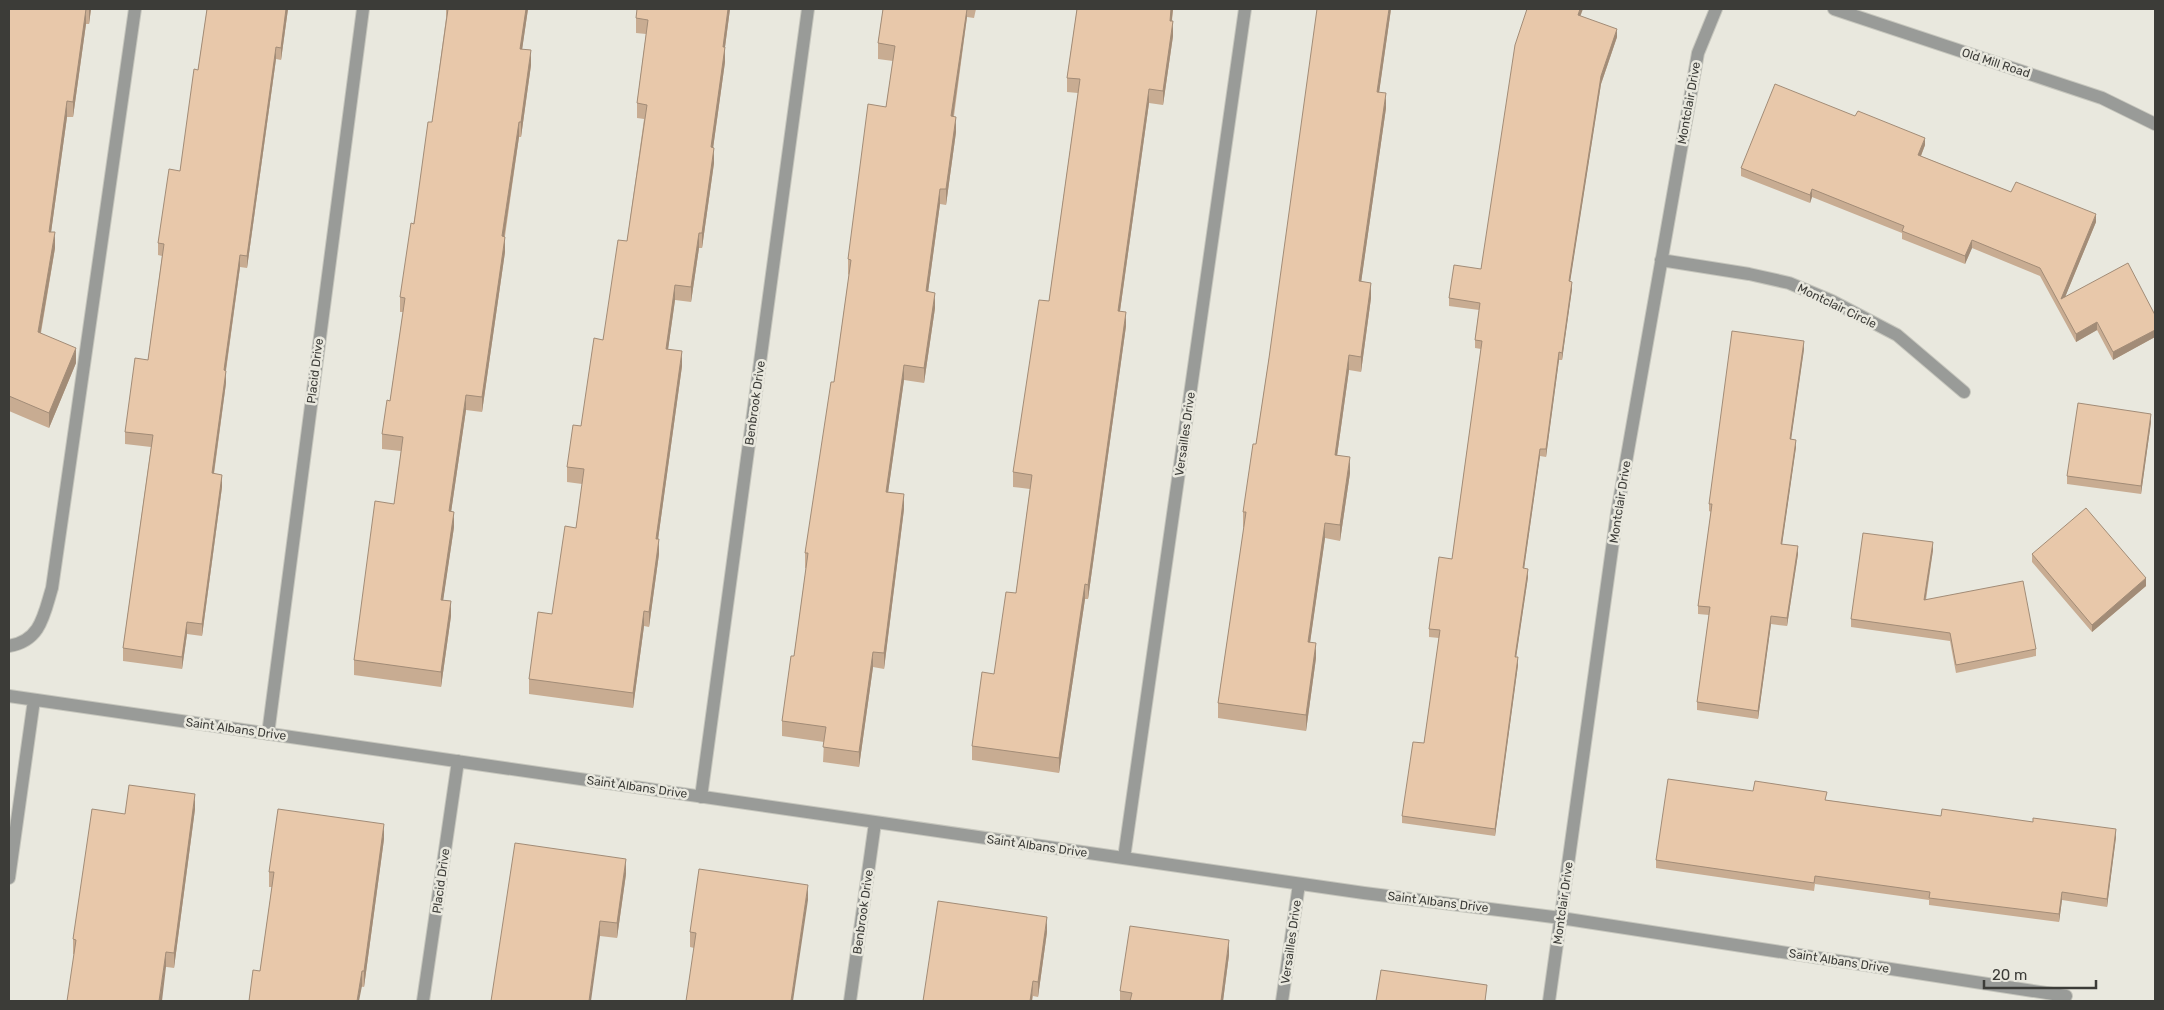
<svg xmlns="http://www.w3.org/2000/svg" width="2164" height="1010" viewBox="0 0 2164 1010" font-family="Rubik,sans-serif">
	<rect width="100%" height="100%" fill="#e9e8de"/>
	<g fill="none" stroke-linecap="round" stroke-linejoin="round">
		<defs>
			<path id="minor" d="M 1834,9 L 2102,98 L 2155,124
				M 1661,260 L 1749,274 L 1789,283 L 1832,301 L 1897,335 L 1964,392
				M 9,646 C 41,641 44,614 52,588 L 135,9
				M 9,696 L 1364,893 L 1561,918 L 2066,996
				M 268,734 L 363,9
				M 701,797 L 808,9
				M 1124,858 L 1245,9
				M 9,878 L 34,700
				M 423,1001 L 458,761
				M 850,1001 L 875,823
				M 1282,1001 L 1299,884
				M 1549,1001 L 1617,513 L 1698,53 L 1716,9"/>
		</defs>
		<use href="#minor" stroke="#c6c6bd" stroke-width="14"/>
		<use href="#minor" stroke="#999b98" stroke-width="12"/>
	</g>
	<path fill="#c8ac92" d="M 9,9 L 91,9 L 89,24 L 86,24 L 73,117 L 67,117 L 51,232 L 55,248 L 41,333 L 76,363 L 49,428 L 9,411 Z
		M 207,9 L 288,9 L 281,60 L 276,59 L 247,268 L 240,267 L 226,371 L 226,383 L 214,474 L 222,487 L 202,636 L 187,634 L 182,669 L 123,661 L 123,648 L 151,447 L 125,444 L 125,432 L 148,360 L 162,256 L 158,255 L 158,243 L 180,171 L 198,70 Z
		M 446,9 L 528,9 L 522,49 L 531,65 L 521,137 L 519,137 L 505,236 L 505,252 L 482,412 L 466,410 L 451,512 L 454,527 L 443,600 L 451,616 L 441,687 L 354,675 L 354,660 L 394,504 L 401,451 L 382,449 L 382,434 L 390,401 L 403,312 L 400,312 L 400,297 L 432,122 L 446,18 Z
		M 730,9 L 725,47 L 725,62 L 713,148 L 714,163 L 702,248 L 699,248 L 691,302 L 675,300 L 668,349 L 682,366 L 658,539 L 659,554 L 649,627 L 644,626 L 633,708 L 529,694 L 529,679 L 552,614 L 576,528 L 582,484 L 567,482 L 567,467 L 581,426 L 603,340 L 627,241 L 644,119 L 637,118 L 637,103 L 646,34 L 636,33 L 636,18 Z
		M 883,9 L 976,9 L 974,18 L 967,17 L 954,116 L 956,132 L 946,205 L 940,204 L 928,292 L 935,308 L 924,383 L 904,380 L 888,492 L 904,509 L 884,669 L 873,667 L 859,767 L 823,762 L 824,742 L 782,736 L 782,721 L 794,656 L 806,568 L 805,568 L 805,553 L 834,382 L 849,275 L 848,274 L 848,259 L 886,107 L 893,61 L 878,59 L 878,43 Z
		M 1077,9 L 1173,9 L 1172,21 L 1173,36 L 1163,105 L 1149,103 L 1120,311 L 1126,326 L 1088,599 L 1085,599 L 1059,773 L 972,760 L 972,746 L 994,674 L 1016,593 L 1030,489 L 1013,487 L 1013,472 L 1049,301 L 1078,93 L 1067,92 L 1067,78 Z
		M 1391,9 L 1379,92 L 1386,108 L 1361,282 L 1371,298 L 1361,372 L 1349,370 L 1337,456 L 1350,473 L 1340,541 L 1325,538 L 1310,642 L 1316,658 L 1306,731 L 1218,718 L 1218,703 L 1244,527 L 1243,527 L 1243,512 L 1256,444 L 1269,358 Z
		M 1583,9 L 1580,16 L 1617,37 L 1601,84 L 1570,281 L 1572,289 L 1562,360 L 1559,360 L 1546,457 L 1540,456 L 1524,569 L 1528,577 L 1516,657 L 1518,665 L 1495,836 L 1402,823 L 1402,816 L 1424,743 L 1439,638 L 1429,637 L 1429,629 L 1452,559 L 1481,349 L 1475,348 L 1475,340 L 1479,310 L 1449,306 L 1449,298 L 1481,269 Z
		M 1925,145 L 1921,156 L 2011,192 L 2096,222 L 2065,297 L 2155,315 L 2155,337 L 2113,360 L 2097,330 L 2076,342 L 2040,276 L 1972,248 L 1965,264 L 1902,239 L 1902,233 L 1812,197 L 1810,203 L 1741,176 L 1741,168 Z
		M 1804,349 L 1791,439 L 1796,447 L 1782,544 L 1798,554 L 1787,626 L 1771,624 L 1758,719 L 1697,710 L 1697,702 L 1709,615 L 1698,614 L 1698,606 L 1711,512 L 1709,511 L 1709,504 Z
		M 2151,422 L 2141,494 L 2067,484 L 2067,476 Z
		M 1933,550 L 1926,600 L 2036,649 L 2036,656 L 1956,673 L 1950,641 L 1851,627 L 1851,619 Z
		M 2032,554 L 2146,586 L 2092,632 L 2032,562 Z
		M 1753,791 L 1826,800 L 1941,816 L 2116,837 L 2107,907 L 2062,900 L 2059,922 L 1929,905 L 1929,900 L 1815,884 L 1814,891 L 1656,868 L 1656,860 Z
		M 195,809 L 174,968 L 73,954 L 73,939 L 125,814 Z
		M 384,839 L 364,987 L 260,971 L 272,887 L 269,887 L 269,872 Z
		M 626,874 L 617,938 L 600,936 L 491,1001 Z
		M 808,900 L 694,948 L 690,947 L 690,932 Z
		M 1047,932 L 1038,997 L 1033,996 L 1032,1001 L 923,1001 Z
		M 1229,955 L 1223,1001 L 1120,1001 L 1120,991 Z"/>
	<path fill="#a28c77" d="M 86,9 L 86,24 L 73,117 L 73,102 Z
		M 89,9 L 91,9 L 89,24 Z
		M 286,9 L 288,9 L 281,60 L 281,48 Z
		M 526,9 L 528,9 L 520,64 L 520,49 Z
		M 728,9 L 730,9 L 723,62 L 723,47 Z
		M 967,9 L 967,17 L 951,131 L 951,116 Z
		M 1171,9 L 1173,9 L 1170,35 L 1170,21 Z
		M 1389,9 L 1391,9 L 1377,107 L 1377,92 Z
		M 1580,9 L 1583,9 L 1578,22 L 1578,15 Z
		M 1173,21 L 1173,36 L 1163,105 L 1163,91 Z
		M 1617,29 L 1617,37 L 1601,84 L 1569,289 L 1569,281 L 1601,76 Z
		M 276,47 L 276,59 L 247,268 L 247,256 Z
		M 725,47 L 725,62 L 711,163 L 711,147 Z
		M 531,50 L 531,65 L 521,137 L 521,122 Z
		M 1149,89 L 1149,103 L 1118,325 L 1118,311 Z
		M 1386,93 L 1386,108 L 1359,297 L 1359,281 Z
		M 67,101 L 67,117 L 49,247 L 49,232 Z
		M 956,117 L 956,132 L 946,205 L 946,189 Z
		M 519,122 L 519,137 L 502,251 L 502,236 Z
		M 1925,138 L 1925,145 L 1918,163 L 1918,155 Z
		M 714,148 L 714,163 L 702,248 L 702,233 Z
		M 940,189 L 940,204 L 926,307 L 926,291 Z
		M 1812,189 L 1812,197 L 1810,203 L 1810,195 Z
		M 2096,214 L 2096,222 L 2061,307 L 2061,299 Z
		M 55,232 L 55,248 L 38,347 L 38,332 Z
		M 699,233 L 699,248 L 691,302 L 691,287 Z
		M 505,237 L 505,252 L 482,412 L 482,397 Z
		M 1972,240 L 1972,248 L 1965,264 L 1965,256 Z
		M 240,255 L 240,267 L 224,383 L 224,370 Z
		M 1572,282 L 1572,289 L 1562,360 L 1562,353 Z
		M 1371,283 L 1371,298 L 1361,372 L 1361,357 Z
		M 675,285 L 675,300 L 666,364 L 666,349 Z
		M 935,293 L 935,308 L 924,383 L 924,368 Z
		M 1126,312 L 1126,326 L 1088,599 L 1088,585 Z
		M 2097,322 L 2097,330 L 2076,342 L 2076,334 Z
		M 2155,330 L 2155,337 L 2113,360 L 2113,352 Z
		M 1804,341 L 1804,349 L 1790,447 L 1790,439 Z
		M 76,348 L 76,363 L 49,428 L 49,413 Z
		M 682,351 L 682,366 L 656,554 L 656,539 Z
		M 1559,352 L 1559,360 L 1546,457 L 1546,449 Z
		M 1349,355 L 1349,370 L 1335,470 L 1335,455 Z
		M 904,365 L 904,380 L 886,507 L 886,492 Z
		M 226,371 L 226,383 L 212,486 L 212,473 Z
		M 466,395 L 466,410 L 449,526 L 449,511 Z
		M 2151,414 L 2151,422 L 2141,494 L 2141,486 Z
		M 1796,440 L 1796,447 L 1781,552 L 1781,544 Z
		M 1540,449 L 1540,456 L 1523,576 L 1523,568 Z
		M 1350,457 L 1350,473 L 1340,541 L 1340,525 Z
		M 222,475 L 222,487 L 202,636 L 202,624 Z
		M 904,494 L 904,509 L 884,669 L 884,653 Z
		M 454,512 L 454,527 L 441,615 L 441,600 Z
		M 1325,523 L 1325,538 L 1308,657 L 1308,642 Z
		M 659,539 L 659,554 L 649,627 L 649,612 Z
		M 1933,542 L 1933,550 L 1924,608 L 1924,600 Z
		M 1798,546 L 1798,554 L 1787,626 L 1787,618 Z
		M 1528,569 L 1528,577 L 1515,665 L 1515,657 Z
		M 2146,578 L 2146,586 L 2092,632 L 2092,625 Z
		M 1085,584 L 1085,599 L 1059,773 L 1059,758 Z
		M 451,601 L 451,616 L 441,687 L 441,672 Z
		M 644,611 L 644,626 L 633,708 L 633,693 Z
		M 1771,616 L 1771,624 L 1758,719 L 1758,711 Z
		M 187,622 L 187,634 L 182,669 L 182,657 Z
		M 1316,643 L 1316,658 L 1306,731 L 1306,715 Z
		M 873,652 L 873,667 L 859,767 L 859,752 Z
		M 1518,657 L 1518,665 L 1495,836 L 1495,829 Z
		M 195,794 L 195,809 L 174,968 L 174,953 Z
		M 384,824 L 384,839 L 364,987 L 364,971 Z
		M 2116,829 L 2116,837 L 2107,907 L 2107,899 Z
		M 626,859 L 626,874 L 617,938 L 617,923 Z
		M 808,885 L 808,900 L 793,1001 L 791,1001 Z
		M 2062,892 L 2062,900 L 2059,922 L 2059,914 Z
		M 1047,917 L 1047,932 L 1038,997 L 1038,982 Z
		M 600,921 L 600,936 L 591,1001 L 589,1001 Z
		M 1229,940 L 1229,955 L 1223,1001 L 1221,1001 Z
		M 166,952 L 166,967 L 162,1001 L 159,1001 Z
		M 362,971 L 362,986 L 359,1001 L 357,1001 Z
		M 1033,981 L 1032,1001 L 1030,1001 Z"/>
	<path fill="#e8c8aa" stroke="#a28c77" d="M 9,9 L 89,9 L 86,9 L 73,102 L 67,101 L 49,232 L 55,232 L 38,332 L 76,348 L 49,413 L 9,396 Z
		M 207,9 L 286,9 L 281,48 L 276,47 L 247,256 L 240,255 L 224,370 L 226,371 L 212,473 L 222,475 L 202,624 L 187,622 L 182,657 L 123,648 L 153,435 L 125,432 L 135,358 L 148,360 L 164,244 L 158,243 L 169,169 L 180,171 L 194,69 L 198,70 Z
		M 448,9 L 526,9 L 520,49 L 531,50 L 521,122 L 519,122 L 502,236 L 505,237 L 482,397 L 466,395 L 449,511 L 454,512 L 441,600 L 451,601 L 441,672 L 354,660 L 375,501 L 394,504 L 403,437 L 382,434 L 387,400 L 390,401 L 405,298 L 400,297 L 411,223 L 414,224 L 428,122 L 432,122 Z
		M 637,9 L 728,9 L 723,47 L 725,47 L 711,147 L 714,148 L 702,233 L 699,233 L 691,287 L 675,285 L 666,349 L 682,351 L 656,539 L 659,539 L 649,612 L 644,611 L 633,693 L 529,679 L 538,612 L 552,614 L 565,526 L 576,528 L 584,469 L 567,467 L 573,425 L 581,426 L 594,338 L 603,340 L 618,240 L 627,241 L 647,105 L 637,103 L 648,20 L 636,18 Z
		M 883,9 L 967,9 L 951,116 L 956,117 L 946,189 L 940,189 L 926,291 L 935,293 L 924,368 L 904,365 L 886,492 L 904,494 L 884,653 L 873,652 L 859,752 L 823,747 L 826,727 L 782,721 L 791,656 L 794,656 L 808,553 L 805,553 L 831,382 L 834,382 L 851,260 L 848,259 L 868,104 L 886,107 L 895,46 L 878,43 Z
		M 1077,9 L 1171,9 L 1170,21 L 1173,21 L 1163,91 L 1149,89 L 1118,311 L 1126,312 L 1088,585 L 1085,584 L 1059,758 L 972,746 L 982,672 L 994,674 L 1006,592 L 1016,593 L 1032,475 L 1013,472 L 1039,300 L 1049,301 L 1080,79 L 1067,78 Z
		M 1317,9 L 1389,9 L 1377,92 L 1386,93 L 1359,281 L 1371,283 L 1361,357 L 1349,355 L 1335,455 L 1350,457 L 1340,525 L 1325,523 L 1308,642 L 1316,643 L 1306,715 L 1218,703 L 1246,512 L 1243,512 L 1253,444 L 1256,444 L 1269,358 Z
		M 1527,9 L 1580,9 L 1578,15 L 1617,29 L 1601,76 L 1569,281 L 1572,282 L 1562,353 L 1559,352 L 1546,449 L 1540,449 L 1523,568 L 1528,569 L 1515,657 L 1518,657 L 1495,829 L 1402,816 L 1413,742 L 1424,743 L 1440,630 L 1429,629 L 1439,557 L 1452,559 L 1482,341 L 1475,340 L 1480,303 L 1449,298 L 1454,265 L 1481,269 L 1515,45 Z
		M 1775,84 L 1855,116 L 1858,111 L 1925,138 L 1918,155 L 2011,192 L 2016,182 L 2096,214 L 2061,299 L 2128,263 L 2155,315 L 2155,330 L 2113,352 L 2097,322 L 2076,334 L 2040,268 L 1972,240 L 1965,256 L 1902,231 L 1904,226 L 1812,189 L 1810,195 L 1741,168 Z
		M 1732,331 L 1804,341 L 1790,439 L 1796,440 L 1781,544 L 1798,546 L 1787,618 L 1771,616 L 1758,711 L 1697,702 L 1710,607 L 1698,606 L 1712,504 L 1709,504 Z
		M 2078,403 L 2151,414 L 2141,486 L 2067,476 Z
		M 2086,508 L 2146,578 L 2092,625 L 2032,554 Z
		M 1863,533 L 1933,542 L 1924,600 L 2023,581 L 2036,649 L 1956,665 L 1950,633 L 1851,619 Z
		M 1668,779 L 1753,791 L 1755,781 L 1827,792 L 1825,800 L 1941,816 L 1942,809 L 2033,822 L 2033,818 L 2116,829 L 2107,899 L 2062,892 L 2059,914 L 1929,898 L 1930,892 L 1815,876 L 1814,883 L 1656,860 Z
		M 129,785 L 195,794 L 174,953 L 166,952 L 159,1001 L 67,1001 L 76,940 L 73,939 L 92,809 L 125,814 Z
		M 278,809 L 384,824 L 364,971 L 362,971 L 357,1001 L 249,1001 L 253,970 L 260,971 L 274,872 L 269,872 Z
		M 515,843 L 626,859 L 617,923 L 600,921 L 589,1001 L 491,1001 Z
		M 699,869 L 808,885 L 791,1001 L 686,1001 L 696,933 L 690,932 Z
		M 938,901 L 1047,917 L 1038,982 L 1033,981 L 1030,1001 L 923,1001 Z
		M 1130,926 L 1229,940 L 1221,1001 L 1130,1001 L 1132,993 L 1120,991 Z
		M 1381,970 L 1487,985 L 1485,1001 L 1376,1001 Z"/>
	<g text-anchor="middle" stroke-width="5" stroke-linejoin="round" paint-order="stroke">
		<g font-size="12" fill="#3c3c38" stroke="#e9e8de">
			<text transform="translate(1996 63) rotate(18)" y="4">Old Mill Road</text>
			<text transform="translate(1689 103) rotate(-80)" y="4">Montclair Drive</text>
			<text transform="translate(1837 306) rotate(26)" y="4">Montclair Circle</text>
			<text transform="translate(315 371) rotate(-83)" y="4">Placid Drive</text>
			<text transform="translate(755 403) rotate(-82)" y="4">Benbrook Drive</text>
			<text transform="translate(1185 434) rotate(-82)" y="4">Versailles Drive</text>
			<text transform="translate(1620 502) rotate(-81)" y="4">Montclair Drive</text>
			<text transform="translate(236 729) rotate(8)" y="4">Saint Albans Drive</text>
			<text transform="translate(637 787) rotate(8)" y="4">Saint Albans Drive</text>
			<text transform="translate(1037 846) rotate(8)" y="4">Saint Albans Drive</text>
			<text transform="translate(441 881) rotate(-82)" y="4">Placid Drive</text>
			<text transform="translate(1438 902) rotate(7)" y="4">Saint Albans Drive</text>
			<text transform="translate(1563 903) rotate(-82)" y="4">Montclair Drive</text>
			<text transform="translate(863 912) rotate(-82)" y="4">Benbrook Drive</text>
			<text transform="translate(1291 942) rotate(-82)" y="4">Versailles Drive</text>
			<text transform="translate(1839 961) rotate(9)" y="4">Saint Albans Drive</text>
		</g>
	</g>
	<rect width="2164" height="1010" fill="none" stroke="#3c3c38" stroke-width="20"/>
	<path d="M1984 980v8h112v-8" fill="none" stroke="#3c3c38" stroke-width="2.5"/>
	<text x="1992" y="980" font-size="15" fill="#3c3c38" stroke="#e9e8de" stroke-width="4" paint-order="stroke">20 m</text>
</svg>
